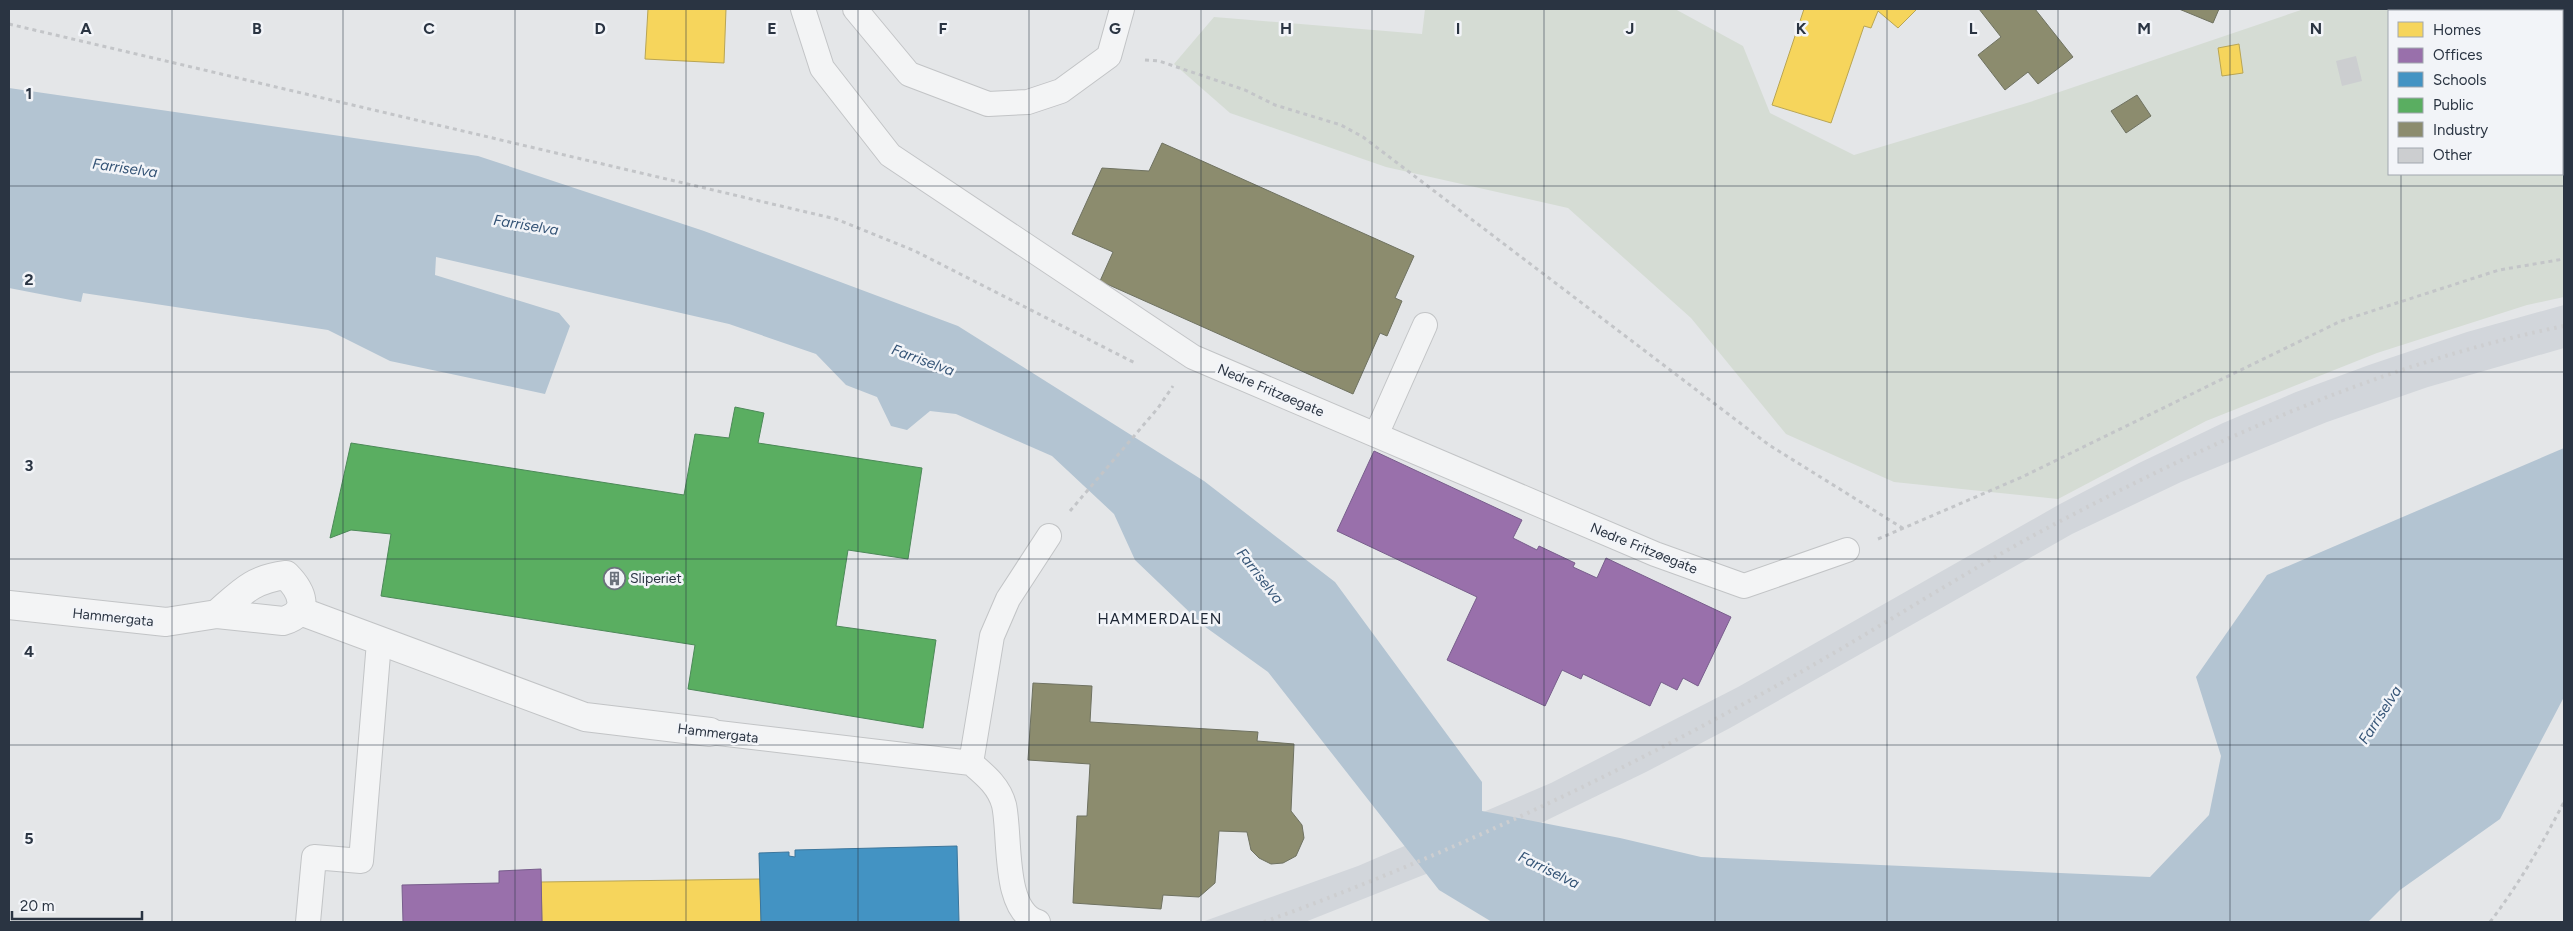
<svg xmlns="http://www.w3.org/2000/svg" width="2573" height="931" viewBox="0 0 2573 931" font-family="Figtree,sans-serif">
	<rect width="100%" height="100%" fill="#e4e6e8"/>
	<path fill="#d2d6db" d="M 2564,305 L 2564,348 L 2428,387 L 2327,422 L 2181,482 L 2072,534 L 1730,728 L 1646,772 L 1479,853 L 1305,922 L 1202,922 L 1358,866 L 1551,783 L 1738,687 L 2060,504 L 2139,463 L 2223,423 L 2296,392 L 2369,365 L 2467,332 Z"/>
	<path fill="#d5dcd4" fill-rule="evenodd" d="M 1425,9 L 1675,9 L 1743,46 L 1770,113 L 1854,155 L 2030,102 L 2304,9 L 2564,9 L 2564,297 L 2527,305 L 2377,353 L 2206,421 L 2058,499 L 1894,482 L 1786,434 L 1691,318 L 1568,208 L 1386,167 L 1230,113 L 1174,64 L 1214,17 L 1422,34 ZM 2389,11 L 2562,11 L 2562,174 L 2389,174 Z"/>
	<path fill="#b3c4d2" d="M 9,88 L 478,156 L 704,231 L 958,326 L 1204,481 L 1335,582 L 1482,782 L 1482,811 L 1620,838 L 1701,857 L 2150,877 L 2209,815 L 2221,756 L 2196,677 L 2267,575 L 2564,448 L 2564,697 L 2500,819 L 2400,890 L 2368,922 L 1492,922 L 1439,890 L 1268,672 L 1204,626 L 1135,560 L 1114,514 L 1052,456 L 956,414 L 930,411 L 907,430 L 891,426 L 877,397 L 846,385 L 816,354 L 729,324 L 436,257 L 435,275 L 559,313 L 570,326 L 545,394 L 390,361 L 328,330 L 83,293 L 81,302 L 9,288 Z"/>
	<path fill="#f6d55c" stroke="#b9a554" d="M 648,9 L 726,9 L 724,63 L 645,59 Z
		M 1804,9 L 1917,9 L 1898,28 L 1878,11 L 1871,28 L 1864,26 L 1831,123 L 1772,105 Z
		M 2239,44 L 2243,73 L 2222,76 L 2218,48 Z
		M 760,879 L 761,922 L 542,922 L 541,882 Z"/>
	<path fill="#9970ab" stroke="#785e8c" d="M 1374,451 L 1522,520 L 1513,538 L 1537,550 L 1539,546 L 1575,563 L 1573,567 L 1597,578 L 1606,558 L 1731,617 L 1698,686 L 1683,678 L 1677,690 L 1661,682 L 1650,706 L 1583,674 L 1581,679 L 1562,670 L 1545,706 L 1447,660 L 1477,597 L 1337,531 Z
		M 541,869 L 542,922 L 403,922 L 402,885 L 499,883 L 499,871 Z"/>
	<path fill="#4393c3" stroke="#3c769c" d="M 957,846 L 959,922 L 761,922 L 759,853 L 789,852 L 789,856 L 795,857 L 795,850 Z"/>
	<path fill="#5aae61" stroke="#4c8958" d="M 735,407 L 764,413 L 758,443 L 922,468 L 908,559 L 848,550 L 836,626 L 936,640 L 923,728 L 688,689 L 695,645 L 381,596 L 391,534 L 351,530 L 330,538 L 351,443 L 684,495 L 695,434 L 729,438 Z"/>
	<path fill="#8c8c6e" stroke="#6f7261" d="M 1979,9 L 2035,9 L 2073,57 L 2038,84 L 2028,72 L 2005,90 L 1978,55 L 2001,37 Z
		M 2179,9 L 2219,9 L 2213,23 Z
		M 2137,95 L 2151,116 L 2126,133 L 2111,111 Z
		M 1162,143 L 1414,256 L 1395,298 L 1402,301 L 1387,336 L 1380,333 L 1353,394 L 1100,281 L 1113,252 L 1072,234 L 1102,168 L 1149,171 Z
		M 1033,683 L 1092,686 L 1090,722 L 1258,732 L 1257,741 L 1294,744 L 1291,811 L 1302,825 L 1304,838 L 1296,856 L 1283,863 L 1271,864 L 1259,858 L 1251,850 L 1247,832 L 1219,831 L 1215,883 L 1199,897 L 1163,895 L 1161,909 L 1073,903 L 1077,816 L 1087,816 L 1090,764 L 1028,760 Z"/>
	<path fill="#ccced0" d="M 2356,56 L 2362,81 L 2342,86 L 2336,61 Z"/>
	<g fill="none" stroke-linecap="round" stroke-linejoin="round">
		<defs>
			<path id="lane" d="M 803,9 L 822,68 L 890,155 L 1193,357 L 1655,554 L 1744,586 L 1847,550
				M 855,9 L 909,74 L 988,104 L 1028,102 L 1061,91 L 1109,56 L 1122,9
				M 1376,435 L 1425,325
				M 710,732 L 971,763 C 985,775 999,786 1004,805 C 1011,836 1002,911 1038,922
				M 971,763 L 992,636 L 1008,599 L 1049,536
				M 308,922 L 314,857 L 361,861 L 379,642"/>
			<path id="street" d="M 9,605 L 166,622 L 217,614 L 283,621 C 312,613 302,591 286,575 C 252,579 241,593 217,614
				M 300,611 L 585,717 L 710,732"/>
		</defs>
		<use href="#lane" stroke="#c2c4c6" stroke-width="26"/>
		<use href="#street" stroke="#c2c4c6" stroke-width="30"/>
		<path stroke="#c3c5c8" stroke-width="3" stroke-dasharray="4 4" stroke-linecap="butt" d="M 9,24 L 836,219 L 915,251 L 1135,363
			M 1145,60 L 1159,61 L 1245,90 L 1275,105 L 1341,125 L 1363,137 L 1769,445 L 1904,529
			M 1070,511 L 1158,408 L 1173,386
			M 1878,539 L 2022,477 L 2341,321 L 2499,270 L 2564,259
			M 2490,922 C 2519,884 2542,844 2564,802"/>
		<use href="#lane" stroke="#f3f4f5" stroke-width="24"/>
		<use href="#street" stroke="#f3f4f5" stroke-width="28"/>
		<path stroke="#cdced0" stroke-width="4" stroke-dasharray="2.5 5" stroke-linecap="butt" d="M 1264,922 C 1449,855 1628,770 1799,673 C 1891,621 1980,562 2074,514 C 2229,433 2392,361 2564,326"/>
	</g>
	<path fill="none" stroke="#2a3442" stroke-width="1" stroke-opacity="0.55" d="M 172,9 L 172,922M 343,9 L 343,922M 515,9 L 515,922M 686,9 L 686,922M 858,9 L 858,922M 1029,9 L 1029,922M 1201,9 L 1201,922M 1372,9 L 1372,922M 1544,9 L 1544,922M 1715,9 L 1715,922M 1887,9 L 1887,922M 2058,9 L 2058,922M 2230,9 L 2230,922M 2401,9 L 2401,11M 2401,174 L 2401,922M 9,186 L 2564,186M 9,372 L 2564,372M 9,559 L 2564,559M 9,745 L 2564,745"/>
	<defs>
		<symbol id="building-ring" viewBox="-11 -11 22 22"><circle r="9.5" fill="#f2f4f8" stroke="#6b727c" stroke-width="1.5"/><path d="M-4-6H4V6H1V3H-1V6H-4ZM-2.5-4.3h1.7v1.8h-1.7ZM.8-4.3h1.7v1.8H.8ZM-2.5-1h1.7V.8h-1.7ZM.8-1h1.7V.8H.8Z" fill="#6b727c"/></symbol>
	</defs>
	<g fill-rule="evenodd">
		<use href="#building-ring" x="602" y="566" width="25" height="25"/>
	</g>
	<g text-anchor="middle" stroke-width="5" stroke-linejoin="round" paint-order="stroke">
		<g font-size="14" fill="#2a3442" stroke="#f2f4f8">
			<text transform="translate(1271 390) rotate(23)" y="5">Nedre Fritzøegate</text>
			<text transform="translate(1644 548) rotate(22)" y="5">Nedre Fritzøegate</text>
			<text transform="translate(113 617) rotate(6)" y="5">Hammergata</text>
			<text transform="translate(718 733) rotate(7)" y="5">Hammergata</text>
		</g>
		<g font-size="14" fill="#2a3442" stroke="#f2f4f8" text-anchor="start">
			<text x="630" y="583">Sliperiet</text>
		</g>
		<g font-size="15" font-style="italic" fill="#355476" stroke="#f2f4f8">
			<text transform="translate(125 168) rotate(8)" y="5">Farriselva</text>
			<text transform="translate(526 225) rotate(9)" y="5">Farriselva</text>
			<text transform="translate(923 360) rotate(20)" y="5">Farriselva</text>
			<text transform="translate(1260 576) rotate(52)" y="5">Farriselva</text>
			<text transform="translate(2380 715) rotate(-57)" y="5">Farriselva</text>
			<text transform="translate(1549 870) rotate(26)" y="5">Farriselva</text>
		</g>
		<g font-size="15" letter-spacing="1" fill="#1c2533" stroke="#f2f4f8">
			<text x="1160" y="624">HAMMERDALEN</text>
		</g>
	</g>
	<g font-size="16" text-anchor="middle" font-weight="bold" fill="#2a3442" stroke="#f2f4f8" stroke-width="5" stroke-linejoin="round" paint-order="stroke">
		<text x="86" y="34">A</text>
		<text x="257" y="34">B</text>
		<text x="429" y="34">C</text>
		<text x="600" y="34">D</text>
		<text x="772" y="34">E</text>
		<text x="943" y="34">F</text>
		<text x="1115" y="34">G</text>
		<text x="1286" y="34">H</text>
		<text x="1458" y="34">I</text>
		<text x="1630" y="34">J</text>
		<text x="1801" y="34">K</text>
		<text x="1973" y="34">L</text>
		<text x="2144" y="34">M</text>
		<text x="2316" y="34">N</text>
		<text x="29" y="99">1</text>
		<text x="29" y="285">2</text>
		<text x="29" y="471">3</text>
		<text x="29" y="657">4</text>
		<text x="29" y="844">5</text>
	</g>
	<rect width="2573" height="931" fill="none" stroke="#2a3442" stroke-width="20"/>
	<rect x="2388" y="10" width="175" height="165" fill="#f2f4f8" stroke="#a2a7af"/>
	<rect x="2398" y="22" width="25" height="15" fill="#f6d55c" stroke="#a2a7af"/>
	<text x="2433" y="35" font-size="15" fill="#2a3442">Homes</text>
	<rect x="2398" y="48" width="25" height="15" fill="#9970ab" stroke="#a2a7af"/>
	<text x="2433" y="60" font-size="15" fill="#2a3442">Offices</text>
	<rect x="2398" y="72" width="25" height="15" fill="#4393c3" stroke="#a2a7af"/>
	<text x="2433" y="85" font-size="15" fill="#2a3442">Schools</text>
	<rect x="2398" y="98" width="25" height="15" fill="#5aae61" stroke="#a2a7af"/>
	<text x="2433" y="110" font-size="15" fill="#2a3442">Public</text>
	<rect x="2398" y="122" width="25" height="15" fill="#8c8c6e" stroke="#a2a7af"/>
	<text x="2433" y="135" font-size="15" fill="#2a3442">Industry</text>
	<rect x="2398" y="148" width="25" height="15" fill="#ccced0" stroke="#a2a7af"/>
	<text x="2433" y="160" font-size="15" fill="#2a3442">Other</text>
	<path d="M12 911v8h130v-8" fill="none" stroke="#2a3442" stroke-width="2.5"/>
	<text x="20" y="911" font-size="15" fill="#2a3442" stroke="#f2f4f8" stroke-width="4" paint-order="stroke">20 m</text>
</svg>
